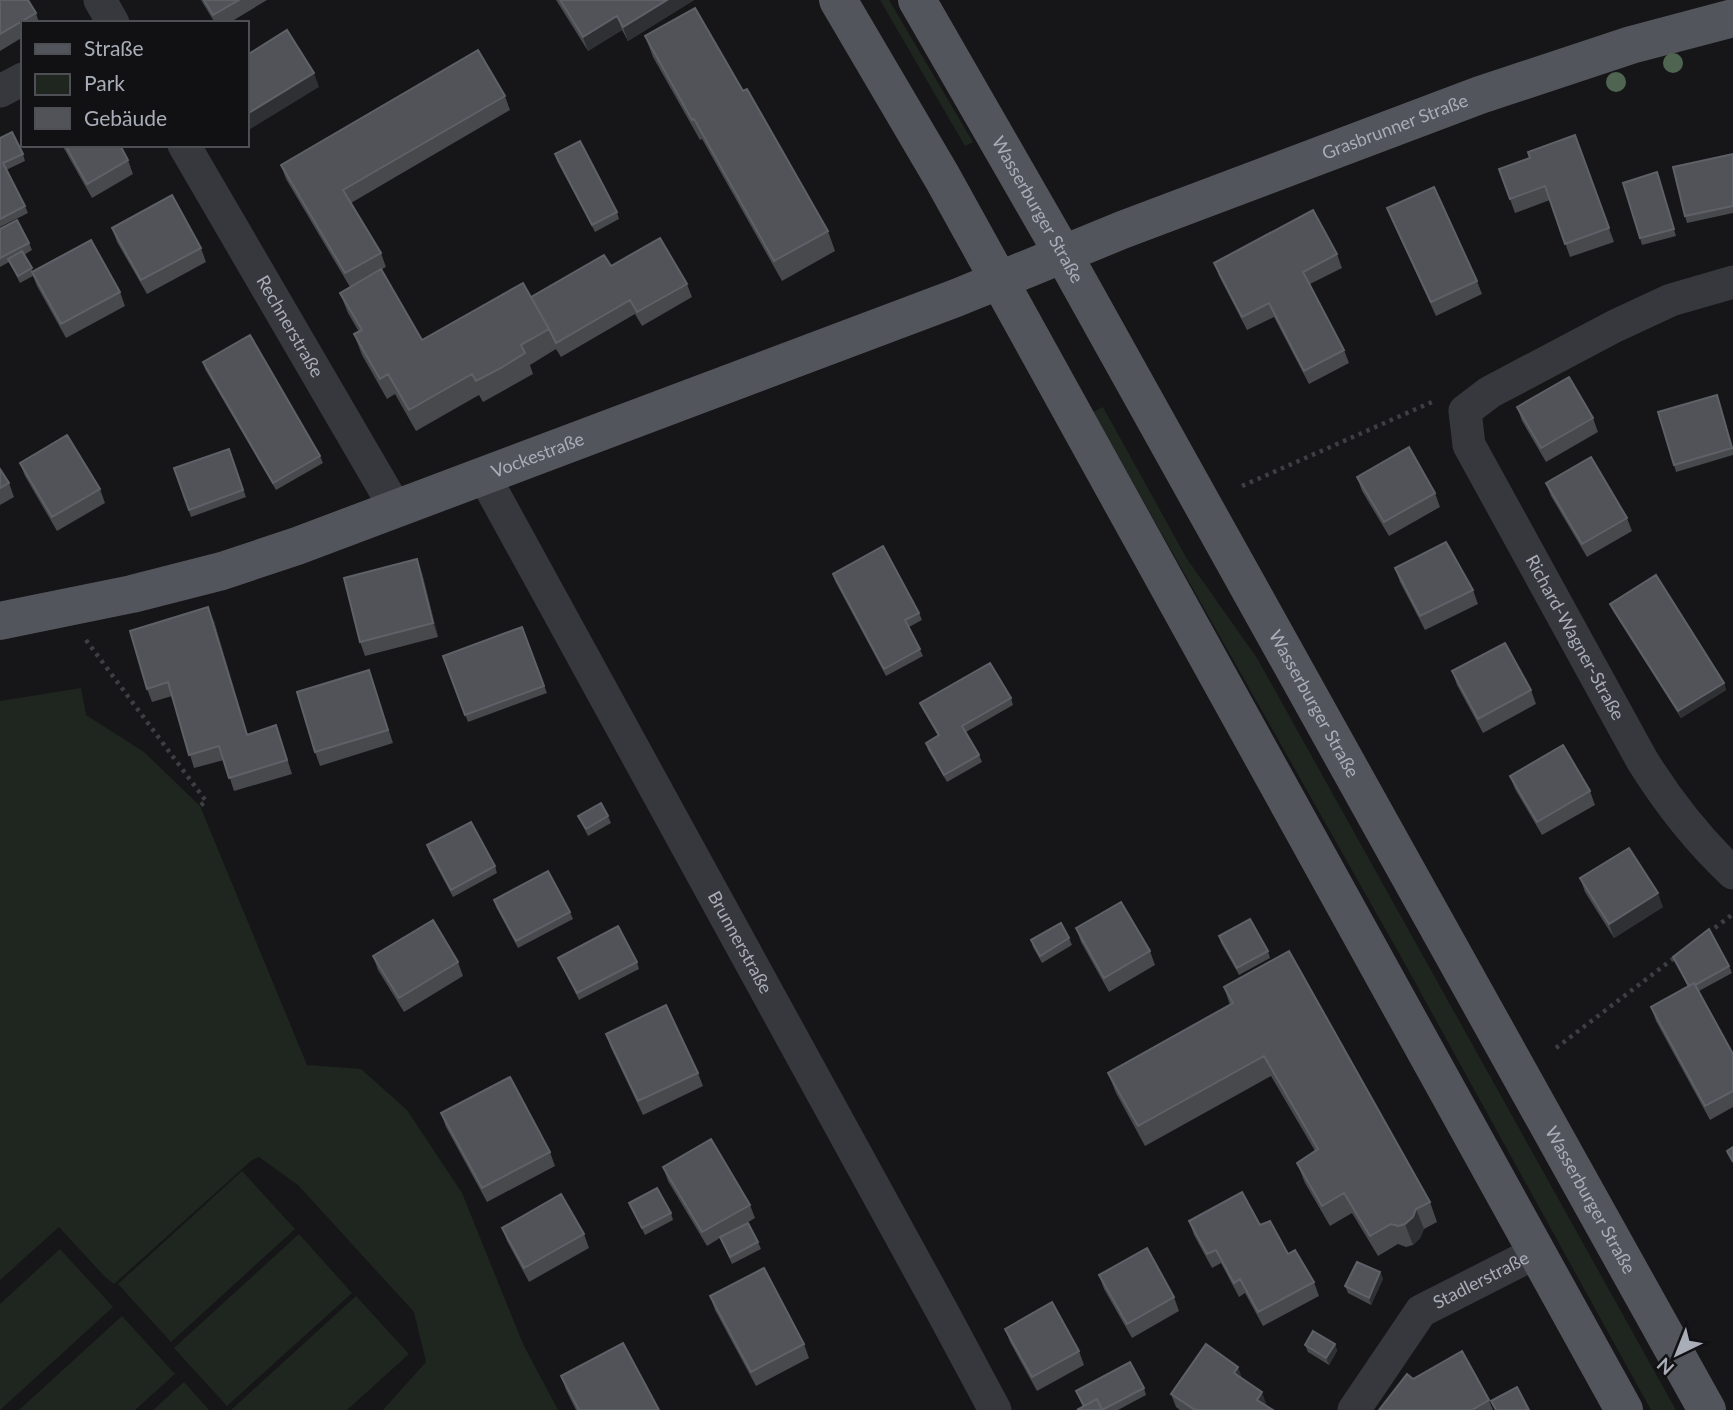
<svg xmlns="http://www.w3.org/2000/svg" width="1733" height="1410" viewBox="0 0 1733 1410" font-family="Lato,sans-serif">
	<rect width="100%" height="100%" fill="#161618"/>
	<path fill="#1e261f" d="M 880,0 L 889,0 L 973,142 L 965,146 Z
		M 1103,407 L 1187,559 L 1257,658 L 1676,1410 L 1651,1410 L 1400,955 L 1093,412 Z
		M 81,688 L 86,715 L 144,752 L 200,806 L 307,1065 L 361,1069 L 407,1110 L 462,1193 L 523,1344 L 558,1410 L 383,1410 L 426,1362 L 414,1312 L 298,1185 L 259,1157 L 252,1160 L 114,1284 L 105,1277 L 59,1227 L 0,1280 L 0,701 Z
		M 242,1171 L 295,1229 L 171,1342 L 118,1284 Z
		M 299,1234 L 352,1293 L 227,1406 L 174,1348 Z
		M 60,1249 L 113,1307 L 0,1410 L 0,1304 Z
		M 356,1296 L 409,1354 L 347,1410 L 231,1410 Z
		M 122,1316 L 175,1374 L 135,1410 L 19,1410 Z
		M 184,1382 L 209,1410 L 153,1410 Z"/>
	<g fill="none" stroke-linecap="round" stroke-linejoin="round">
		<path stroke="#3d3f44" stroke-width="4.5" stroke-dasharray="3.5 5" stroke-linecap="butt" d="M 1242,486 L 1432,402
			M 86,640 L 206,801 L 200,806
			M 1708,933 L 1733,914
			M 1556,1048 L 1678,955"/>
		<g stroke="#37383d" stroke-width="33">
			<path d="M 100,0 L 113,23"/>
			<path d="M 0,91 L 23,79"/>
			<path id="s1" d="M 184,145 L 396,509"/>
			<path id="s2" d="M 1733,282 L 1671,300 L 1615,326 L 1490,392 L 1465,411 L 1469,445 L 1642,760 C 1668,802 1697,839 1733,873"/>
			<path id="s3" d="M 484,476 L 943,1313 L 995,1410"/>
			<path id="s4" d="M 1354,1410 L 1421,1311 L 1537,1252"/>
		</g>
		<g stroke="#53555c" stroke-width="38">
			<path d="M 838,0 L 942,177 L 999,280 L 1624,1410"/>
			<path id="s5" d="M 917,0 L 1063,254 L 1707,1410"/>
			<path id="s6" d="M 0,621 L 132,594 L 222,571 L 297,546 L 956,298 L 1122,230 L 1480,95 L 1631,45 L 1733,18"/>
		</g>
	</g>
	<g fill="#506452">
		<circle cx="1673" cy="63" r="10"/>
		<circle cx="1616" cy="82" r="10"/>
	</g>
	<path fill="#47494d" d="M 0,0 L 36,13 L 39,23 L 23,23 L 23,37 L 0,51 Z
		M 201,0 L 267,0 L 229,23 L 215,23 Z
		M 556,0 L 694,0 L 628,41 L 622,30 L 588,51 Z
		M 645,36 L 828,231 L 835,251 L 782,281 L 702,139 L 700,140 L 653,57 Z
		M 505,96 L 510,110 L 351,203 L 381,253 L 386,267 L 350,287 L 286,179 L 281,165 Z
		M 1575,135 L 1614,242 L 1570,257 L 1550,200 L 1515,213 L 1499,169 L 1530,158 Z
		M 0,138 L 23,154 L 25,161 L 6,170 L 25,206 L 28,213 L 0,227 Z
		M 62,145 L 120,145 L 128,160 L 133,174 L 92,198 Z
		M 555,154 L 617,212 L 619,219 L 595,232 L 557,161 Z
		M 1733,154 L 1733,213 L 1687,223 L 1685,216 Z
		M 1657,172 L 1676,236 L 1642,245 L 1640,238 Z
		M 1387,208 L 1477,281 L 1482,294 L 1436,316 L 1392,221 Z
		M 112,228 L 201,248 L 206,262 L 147,294 L 117,242 Z
		M 0,229 L 29,243 L 32,250 L 24,255 L 33,272 L 120,292 L 125,306 L 66,338 L 37,286 L 33,276 L 20,283 L 9,262 L 0,267 Z
		M 1337,254 L 1342,268 L 1310,284 L 1344,350 L 1349,363 L 1309,384 L 1274,317 L 1247,330 L 1219,276 L 1214,263 Z
		M 611,266 L 687,284 L 692,297 L 642,326 L 635,314 L 561,357 L 556,349 L 530,365 L 533,374 L 483,402 L 479,395 L 416,431 L 395,394 L 387,399 L 362,355 L 354,334 L 359,332 L 348,313 L 340,293 L 422,340 L 531,297 Z
		M 203,362 L 320,456 L 323,463 L 276,490 L 205,369 Z
		M 1719,402 L 1733,449 L 1733,455 L 1676,472 L 1674,465 Z
		M 1517,407 L 1593,418 L 1598,432 L 1546,462 L 1522,421 Z
		M 229,449 L 246,497 L 191,517 L 174,468 Z
		M 20,463 L 100,489 L 105,503 L 57,531 L 25,476 Z
		M 0,469 L 9,483 L 14,497 L 0,505 Z
		M 1357,477 L 1435,493 L 1440,507 L 1389,536 L 1362,491 Z
		M 1546,483 L 1627,518 L 1632,531 L 1587,557 L 1551,496 Z
		M 1395,568 L 1473,590 L 1478,604 L 1425,630 L 1400,582 Z
		M 422,573 L 438,637 L 365,656 L 360,642 Z
		M 833,574 L 919,613 L 922,620 L 909,627 L 923,656 L 886,676 L 835,581 Z
		M 1610,604 L 1724,683 L 1726,690 L 1681,718 L 1613,611 Z
		M 214,621 L 247,734 L 281,739 L 292,774 L 234,791 L 224,760 L 194,768 L 172,696 L 152,702 L 147,689 Z
		M 522,627 L 547,693 L 468,722 L 443,656 Z
		M 369,670 L 393,743 L 320,766 L 315,752 Z
		M 1452,671 L 1531,690 L 1536,704 L 1483,733 L 1457,685 Z
		M 1011,698 L 1013,705 L 966,732 L 979,755 L 982,762 L 947,782 L 928,750 L 926,743 L 938,736 L 923,710 L 920,703 Z
		M 1510,776 L 1590,791 L 1595,805 L 1542,835 L 1515,789 Z
		M 578,816 L 608,816 L 611,823 L 588,836 Z
		M 427,845 L 495,866 L 497,873 L 453,897 L 429,852 Z
		M 1580,878 L 1663,907 L 1614,938 L 1585,892 Z
		M 494,900 L 570,912 L 573,919 L 518,948 L 496,907 Z
		M 1076,928 L 1150,951 L 1155,965 L 1109,992 L 1081,942 Z
		M 1219,936 L 1268,951 L 1270,958 L 1239,975 L 1221,943 Z
		M 1069,938 L 1072,945 L 1042,963 L 1033,947 L 1031,940 Z
		M 373,956 L 458,962 L 463,976 L 404,1012 L 378,970 Z
		M 1673,957 L 1729,966 L 1732,973 L 1699,991 L 1733,1054 L 1733,1107 L 1710,1120 L 1656,1021 L 1651,1007 L 1688,987 Z
		M 558,958 L 637,962 L 639,969 L 579,1000 Z
		M 1224,987 L 1430,1202 L 1437,1222 L 1424,1229 L 1420,1238 L 1413,1245 L 1406,1247 L 1398,1244 L 1378,1256 L 1352,1213 L 1330,1226 L 1305,1183 L 1297,1163 L 1315,1151 L 1271,1076 L 1145,1146 L 1116,1093 L 1108,1073 L 1230,1005 Z
		M 606,1034 L 698,1073 L 703,1086 L 643,1115 L 611,1048 Z
		M 441,1113 L 550,1152 L 555,1166 L 487,1202 L 446,1127 Z
		M 663,1167 L 750,1205 L 755,1218 L 740,1227 L 758,1242 L 761,1249 L 732,1264 L 720,1238 L 707,1246 L 668,1181 Z
		M 629,1203 L 671,1213 L 673,1220 L 645,1235 Z
		M 1189,1221 L 1260,1225 L 1288,1254 L 1314,1282 L 1319,1296 L 1263,1326 L 1245,1293 L 1239,1297 L 1221,1263 L 1212,1268 L 1194,1235 Z
		M 502,1228 L 584,1234 L 589,1248 L 529,1282 L 507,1241 Z
		M 1380,1272 L 1383,1279 L 1371,1305 L 1348,1293 L 1345,1286 Z
		M 1099,1275 L 1174,1297 L 1179,1311 L 1132,1338 L 1104,1289 Z
		M 710,1296 L 804,1344 L 809,1358 L 756,1386 L 715,1310 Z
		M 1005,1329 L 1079,1351 L 1084,1365 L 1037,1391 L 1010,1342 Z
		M 1335,1344 L 1337,1351 L 1329,1365 L 1308,1352 L 1305,1345 Z
		M 561,1376 L 659,1410 L 576,1410 L 566,1390 Z
		M 1243,1378 L 1267,1406 L 1273,1410 L 1180,1410 L 1176,1407 L 1171,1394 Z
		M 1413,1379 L 1489,1400 L 1493,1410 L 1379,1410 Z
		M 1144,1388 L 1146,1395 L 1118,1410 L 1077,1410 L 1083,1407 L 1076,1391 Z"/>
	<path fill="#2f3033" d="M 667,0 L 694,0 L 628,41 L 623,27 Z
		M 617,16 L 622,30 L 588,51 L 583,37 Z
		M 314,73 L 319,87 L 247,131 L 247,114 Z
		M 417,559 L 422,573 L 438,637 L 433,623 Z
		M 208,607 L 214,621 L 252,748 L 247,735 Z
		M 1724,683 L 1726,690 L 1681,718 L 1678,711 Z
		M 1658,893 L 1663,907 L 1614,938 L 1609,924 Z
		M 1416,1209 L 1424,1229 L 1420,1238 L 1413,1245 L 1405,1224 Z
		M 1380,1272 L 1383,1279 L 1371,1305 L 1369,1298 Z
		M 1335,1344 L 1337,1351 L 1329,1365 L 1326,1358 Z
		M 1238,1367 L 1243,1381 L 1234,1373 Z
		M 1262,1392 L 1267,1406 L 1257,1400 Z"/>
	<path fill="#525359" stroke="#5f6168" stroke-width="2" d="M 0,0 L 28,0 L 36,13 L 0,34 Z
		M 204,0 L 239,0 L 213,15 Z
		M 560,0 L 667,0 L 623,27 L 617,16 L 583,37 Z
		M 695,8 L 743,91 L 747,89 L 828,231 L 774,261 L 694,119 L 692,120 L 645,36 Z
		M 287,30 L 314,73 L 247,114 L 247,55 Z
		M 478,50 L 505,96 L 343,190 L 381,253 L 345,273 L 281,165 Z
		M 12,132 L 23,154 L 3,163 L 25,206 L 0,219 L 0,138 Z
		M 1575,135 L 1609,228 L 1565,244 L 1545,186 L 1510,199 L 1499,169 L 1530,158 L 1528,152 Z
		M 580,141 L 617,212 L 592,225 L 555,154 Z
		M 65,145 L 120,145 L 128,160 L 87,184 Z
		M 1733,154 L 1733,206 L 1685,216 L 1673,167 Z
		M 1657,172 L 1674,229 L 1640,238 L 1623,183 Z
		M 1434,187 L 1477,281 L 1431,302 L 1387,208 Z
		M 172,195 L 201,248 L 141,280 L 112,228 Z
		M 1313,210 L 1337,254 L 1303,272 L 1344,350 L 1304,371 L 1269,303 L 1242,317 L 1214,263 Z
		M 17,220 L 29,243 L 0,258 L 0,229 Z
		M 660,238 L 687,284 L 637,312 L 630,300 L 556,343 L 549,329 L 531,297 L 604,255 L 611,266 Z
		M 91,240 L 120,292 L 61,324 L 32,272 Z
		M 22,251 L 32,268 L 18,276 L 8,259 Z
		M 381,269 L 422,340 L 523,283 L 549,329 L 521,345 L 525,353 L 501,368 L 476,381 L 472,374 L 409,410 L 388,374 L 380,379 L 354,334 L 362,330 L 340,293 Z
		M 250,335 L 320,456 L 273,483 L 203,362 Z
		M 1569,377 L 1593,418 L 1541,448 L 1517,407 Z
		M 1717,395 L 1732,448 L 1674,465 L 1658,412 Z
		M 67,435 L 100,489 L 52,517 L 20,463 Z
		M 1409,447 L 1435,493 L 1384,522 L 1357,477 Z
		M 229,449 L 243,490 L 189,510 L 174,468 Z
		M 1591,457 L 1627,518 L 1582,544 L 1546,483 Z
		M 0,469 L 9,483 L 0,488 Z
		M 1446,542 L 1473,590 L 1420,616 L 1395,568 Z
		M 883,546 L 919,613 L 905,620 L 920,649 L 884,669 L 833,574 Z
		M 417,559 L 433,623 L 360,642 L 344,578 Z
		M 1656,575 L 1724,683 L 1678,711 L 1610,604 Z
		M 208,607 L 247,735 L 276,725 L 287,760 L 229,778 L 219,746 L 189,755 L 168,682 L 147,689 L 130,631 Z
		M 522,627 L 544,686 L 465,715 L 443,656 Z
		M 1505,643 L 1531,690 L 1478,719 L 1452,671 Z
		M 990,663 L 1011,698 L 962,726 L 979,755 L 944,775 L 926,743 L 939,735 L 920,703 Z
		M 369,670 L 388,730 L 315,752 L 297,692 Z
		M 1563,745 L 1590,791 L 1537,822 L 1510,776 Z
		M 601,803 L 608,816 L 586,829 L 578,816 Z
		M 471,822 L 495,866 L 451,890 L 427,845 Z
		M 1629,848 L 1658,893 L 1609,924 L 1580,878 Z
		M 548,871 L 570,912 L 516,941 L 494,900 Z
		M 1121,902 L 1150,951 L 1104,978 L 1076,928 Z
		M 1250,919 L 1268,951 L 1237,968 L 1219,936 Z
		M 433,920 L 458,962 L 399,998 L 373,956 Z
		M 1061,923 L 1069,938 L 1040,956 L 1031,940 Z
		M 618,926 L 637,962 L 577,993 L 558,958 Z
		M 1709,929 L 1729,966 L 1695,985 L 1694,983 L 1689,986 L 1673,957 Z
		M 1289,951 L 1430,1202 L 1416,1209 L 1413,1217 L 1405,1224 L 1398,1226 L 1391,1224 L 1370,1236 L 1344,1193 L 1322,1206 L 1297,1163 L 1318,1149 L 1264,1056 L 1138,1126 L 1108,1073 L 1233,1003 L 1224,987 Z
		M 1694,983 L 1733,1054 L 1733,1091 L 1705,1106 L 1651,1007 Z
		M 666,1005 L 698,1073 L 638,1101 L 606,1034 Z
		M 510,1077 L 550,1152 L 482,1188 L 441,1113 Z
		M 711,1139 L 750,1205 L 702,1232 L 663,1167 Z
		M 1733,1147 L 1733,1162 L 1727,1151 Z
		M 657,1188 L 671,1213 L 642,1228 L 629,1203 Z
		M 1242,1192 L 1260,1225 L 1270,1221 L 1288,1254 L 1295,1250 L 1314,1282 L 1258,1312 L 1240,1279 L 1234,1283 L 1216,1250 L 1207,1254 L 1189,1221 Z
		M 561,1194 L 584,1234 L 524,1268 L 502,1228 Z
		M 748,1223 L 758,1242 L 730,1257 L 720,1237 Z
		M 1147,1248 L 1174,1297 L 1127,1324 L 1099,1275 Z
		M 1357,1262 L 1380,1272 L 1369,1298 L 1345,1286 Z
		M 764,1268 L 804,1344 L 751,1372 L 710,1296 Z
		M 1052,1302 L 1079,1351 L 1032,1377 L 1005,1329 Z
		M 1313,1331 L 1335,1344 L 1326,1358 L 1305,1345 Z
		M 623,1343 L 659,1410 L 579,1410 L 561,1376 Z
		M 1206,1344 L 1238,1367 L 1234,1373 L 1262,1392 L 1257,1400 L 1273,1410 L 1195,1410 L 1171,1394 Z
		M 1462,1351 L 1489,1400 L 1472,1410 L 1379,1410 L 1407,1374 L 1413,1379 Z
		M 1130,1362 L 1144,1388 L 1102,1410 L 1097,1399 L 1084,1406 L 1076,1391 Z
		M 1517,1387 L 1529,1410 L 1496,1410 L 1491,1401 Z
		M 1097,1399 L 1102,1410 L 1077,1410 Z"/>
	<g text-anchor="middle" stroke-width="5" stroke-linejoin="round" paint-order="stroke">
		<g font-size="18" fill="#a8adb8" stroke="#111113">
			<text dy="6" stroke="none"><textPath href="#s6" startOffset="1482">Grasbrunner Straße</textPath></text>
			<text dy="6" stroke="none"><textPath href="#s5" startOffset="242">Wasserburger Straße</textPath></text>
			<text dy="6" stroke="none"><textPath href="#s1" startOffset="210">Rechnerstraße</textPath></text>
			<text dy="6" stroke="none"><textPath href="#s6" startOffset="564">Vockestraße</textPath></text>
			<text dy="6" stroke="none"><textPath href="#s2" startOffset="553">Richard-Wagner-Straße</textPath></text>
			<text dy="6" stroke="none"><textPath href="#s5" startOffset="808">Wasserburger Straße</textPath></text>
			<text dy="6" stroke="none"><textPath href="#s3" startOffset="532">Brunnerstraße</textPath></text>
			<text dy="6" stroke="none"><textPath href="#s5" startOffset="1376">Wasserburger Straße</textPath></text>
			<text dy="6" stroke="none"><textPath href="#s4" startOffset="187">Stadlerstraße</textPath></text>
		</g>
	</g>
	<rect x="21" y="21" width="228" height="126" fill="#111113" stroke="#4d4f55" stroke-width="2"/>
	<rect x="35" y="44" width="35" height="10" fill="#53555c" stroke="#4d4f55" stroke-width="2"/>
	<text x="84" y="56" font-size="21" fill="#a8adb8">Straße</text>
	<rect x="35" y="74" width="35" height="21" fill="#1e261f" stroke="#4d4f55" stroke-width="2"/>
	<text x="84" y="91" font-size="21" fill="#a8adb8">Park</text>
	<rect x="35" y="108" width="35" height="21" fill="#525359" stroke="#4d4f55" stroke-width="2"/>
	<text x="84" y="126" font-size="21" fill="#a8adb8">Gebäude</text>
	<g transform="translate(1677 1354) rotate(223)" stroke="#111113" stroke-width="5" paint-order="stroke">
	<path d="M0-5L12 26L0 18L-12 26Z" fill="#a8adb8"/>
	<text y="-10" font-size="19" font-weight="bold" text-anchor="middle" fill="#a8adb8">N</text>
	</g>
</svg>
